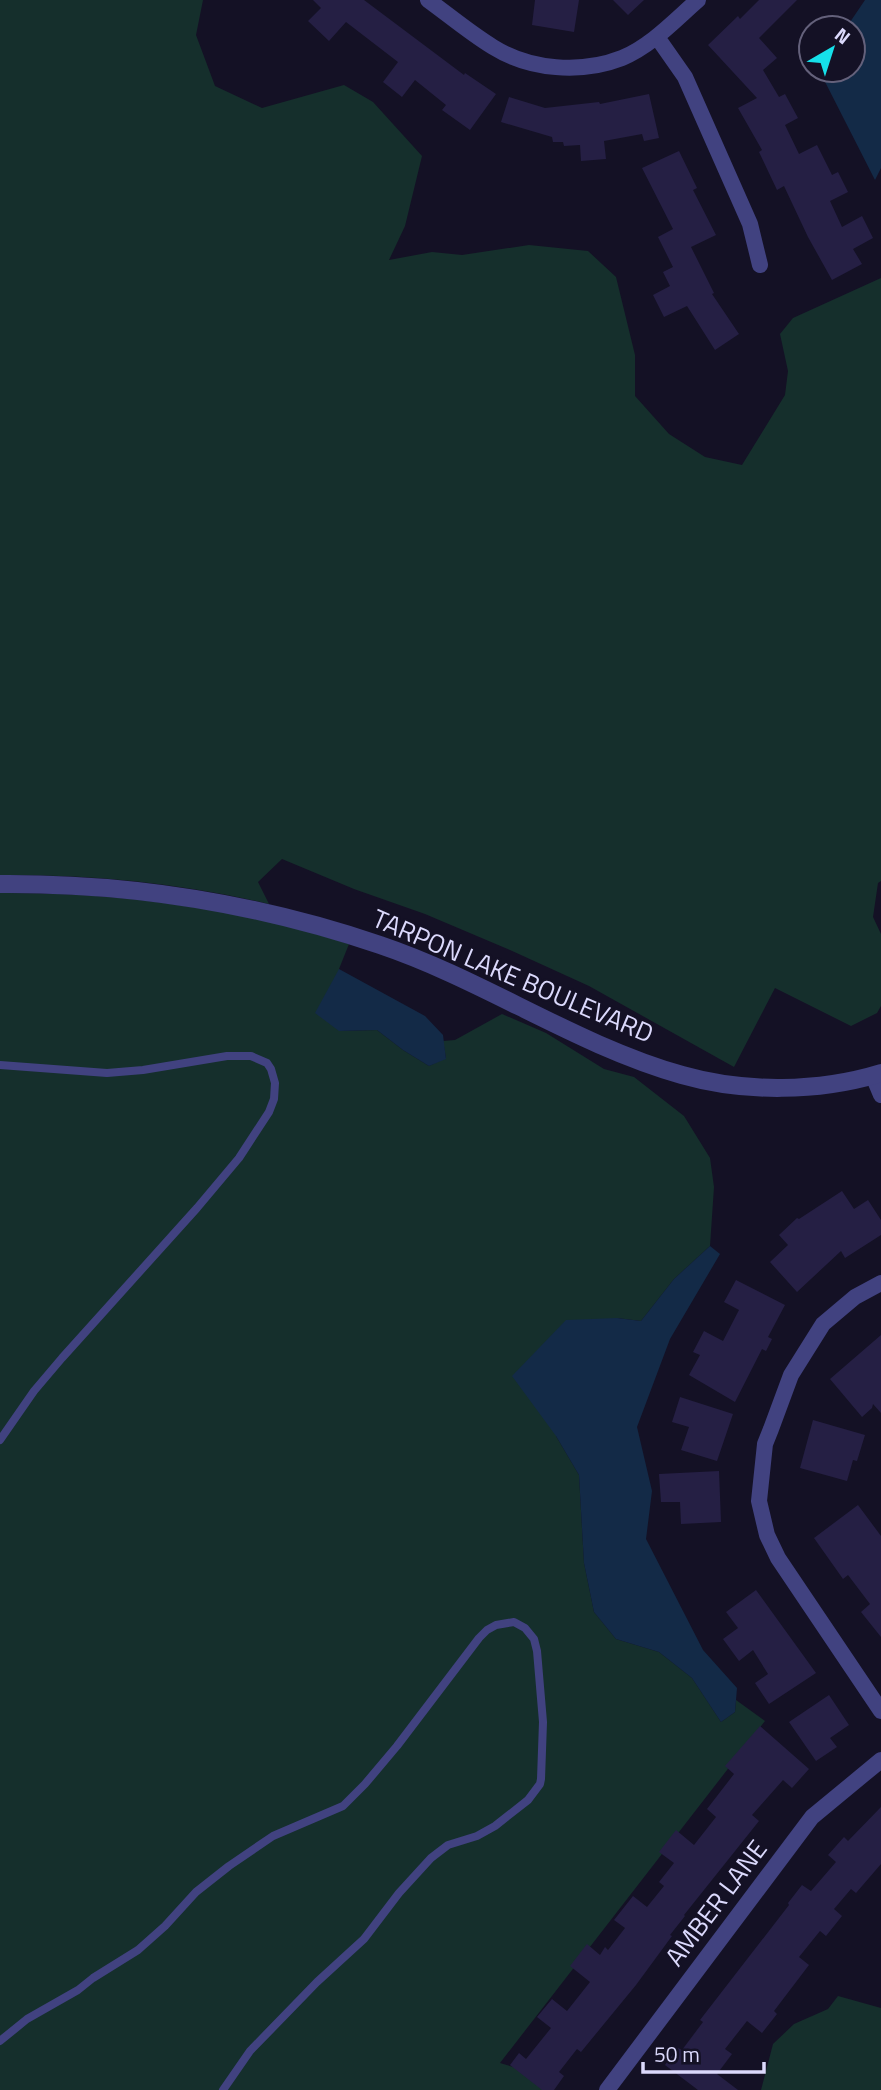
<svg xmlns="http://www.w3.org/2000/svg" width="881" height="2090" viewBox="0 0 881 2090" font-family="'Titillium Web',sans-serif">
	<rect width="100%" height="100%" fill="#141125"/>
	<path fill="#152f2c" d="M 0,0 L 203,0 L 196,35 L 215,86 L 262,108 L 344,85 L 373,102 L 422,156 L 405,226 L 389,260 L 432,252 L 462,255 L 529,245 L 588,251 L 616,277 L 635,355 L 635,396 L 669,434 L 705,457 L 742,465 L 785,395 L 788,371 L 780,334 L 793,318 L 881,278 L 881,881 L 878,883 L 873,917 L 881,934 L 881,1006 L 877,1013 L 851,1026 L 775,988 L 734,1067 L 589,986 L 510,950 L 425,914 L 354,889 L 282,859 L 258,882 L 269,904 C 182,883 89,874 0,875 Z
		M 0,893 C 117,892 238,908 349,944 L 339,969 L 339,1031 L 377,1030 L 403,1050 L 429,1066 L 446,1058 L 443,1041 L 455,1040 L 502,1014 L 546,1033 L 604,1069 L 634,1077 L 684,1116 L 710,1158 L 714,1187 L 710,1246 L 674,1279 L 641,1321 L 617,1318 L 556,1436 L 579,1475 L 584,1563 L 594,1612 L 616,1639 L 659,1652 L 692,1678 L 721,1722 L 735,1712 L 736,1700 L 765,1721 L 500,2063 L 523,2070 L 544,2090 L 0,2090 Z
		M 838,1996 L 881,2008 L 881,2090 L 761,2090 L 773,2044 L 794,2024 L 828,2009 Z"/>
	<path fill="#132a47" d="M 865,0 L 881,0 L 881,168 L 875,180 L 819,70 L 853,70 L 853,28 L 846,28 Z
		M 339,969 L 425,1016 L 443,1035 L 446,1059 L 429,1066 L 403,1050 L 377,1030 L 339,1031 L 315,1013 Z
		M 710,1246 L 720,1254 L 670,1339 L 637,1427 L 652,1491 L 646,1539 L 703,1650 L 737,1688 L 735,1712 L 721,1722 L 692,1678 L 659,1652 L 616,1639 L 594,1612 L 584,1563 L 579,1475 L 556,1436 L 512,1376 L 566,1320 L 617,1318 L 641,1321 L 674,1279 Z"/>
	<path fill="#251f44" d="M 313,0 L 364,0 L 464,75 L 465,73 L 496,94 L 470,130 L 442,110 L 446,105 L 415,80 L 402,97 L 383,82 L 398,62 L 346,22 L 329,41 L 308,21 L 321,8 Z
		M 535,0 L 579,0 L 574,32 L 532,25 Z
		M 613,0 L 644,0 L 628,15 Z
		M 759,0 L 797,0 L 759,38 L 777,58 L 763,70 L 779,97 L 785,94 L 798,118 L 785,125 L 799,154 L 817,145 L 832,175 L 838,172 L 848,192 L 830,201 L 842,227 L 862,216 L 873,238 L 853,249 L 862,264 L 832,280 L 808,237 L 784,186 L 777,190 L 759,152 L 762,150 L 738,108 L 757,98 L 708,45 L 738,16 L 740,19 Z
		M 649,94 L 659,138 L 644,141 L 642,134 L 604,141 L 606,159 L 581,161 L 580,145 L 564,146 L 563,142 L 553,142 L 552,137 L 501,122 L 509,97 L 545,108 L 599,102 L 600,104 Z
		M 679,151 L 697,188 L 693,190 L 716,235 L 691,247 L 714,293 L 712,294 L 739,334 L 715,350 L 687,306 L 664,317 L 653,295 L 670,286 L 663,272 L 673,267 L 658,237 L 673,229 L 642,168 Z
		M 842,1191 L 854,1209 L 868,1200 L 881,1220 L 881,1235 L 845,1258 L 841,1251 L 797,1292 L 770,1262 L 788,1245 L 779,1235 L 797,1218 L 799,1219 Z
		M 736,1280 L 785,1305 L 768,1337 L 772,1339 L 766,1351 L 762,1349 L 735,1402 L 689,1375 L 700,1355 L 693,1352 L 704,1331 L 723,1341 L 739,1310 L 724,1302 Z
		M 881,1335 L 881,1413 L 873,1404 L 872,1408 L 862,1417 L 830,1379 Z
		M 680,1397 L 733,1414 L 717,1461 L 681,1450 L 689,1427 L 672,1422 Z
		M 813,1420 L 865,1435 L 857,1461 L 853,1460 L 847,1481 L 800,1468 Z
		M 719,1471 L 721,1522 L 681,1524 L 680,1502 L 661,1502 L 659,1474 Z
		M 858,1505 L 881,1536 L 881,1637 L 861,1612 L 870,1604 L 848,1575 L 843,1579 L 814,1538 Z
		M 756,1590 L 816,1673 L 769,1704 L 755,1683 L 768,1674 L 753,1650 L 739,1661 L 723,1639 L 738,1628 L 726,1612 Z
		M 829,1695 L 849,1725 L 830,1738 L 837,1747 L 816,1761 L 789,1722 Z
		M 760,1726 L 809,1769 L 792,1788 L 783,1780 L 752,1815 L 759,1821 L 684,1915 L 685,1916 L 670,1935 L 672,1936 L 636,1985 L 581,2052 L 577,2049 L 559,2072 L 564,2076 L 554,2090 L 542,2090 L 510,2065 L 519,2053 L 526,2059 L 551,2028 L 537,2017 L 552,1999 L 567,2011 L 590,1982 L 570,1966 L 587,1944 L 600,1955 L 605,1947 L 608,1950 L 625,1928 L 614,1920 L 633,1896 L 647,1907 L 664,1886 L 659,1882 L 674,1863 L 659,1852 L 676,1830 L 694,1845 L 716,1817 L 707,1809 L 734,1774 L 725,1766 Z
		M 881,1807 L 881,1864 L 856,1893 L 851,1889 L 834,1909 L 842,1916 L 826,1936 L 820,1931 L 799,1957 L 809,1965 L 774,2011 L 777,2014 L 762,2033 L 747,2021 L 725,2049 L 732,2054 L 717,2074 L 738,2090 L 698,2090 L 665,2065 L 678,2048 L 682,2050 L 703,2022 L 700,2020 L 789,1905 L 788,1903 L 802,1885 L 811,1891 L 836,1862 L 828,1855 L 844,1837 L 848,1841 Z"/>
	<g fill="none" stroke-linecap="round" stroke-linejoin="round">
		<path stroke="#414280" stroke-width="8" d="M 0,1065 L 107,1073 L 143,1070 L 227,1056 L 251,1056 L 267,1063 L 271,1069 L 275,1083 L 274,1099 L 269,1112 L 239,1158 L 197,1208 L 62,1358 L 34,1391 L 0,1440
			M 0,2041 L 27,2019 L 78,1990 L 93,1978 L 138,1950 L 165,1926 L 196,1892 L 229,1866 L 273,1836 L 343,1806 L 365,1784 L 397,1746 L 479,1638 L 487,1630 L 496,1625 L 514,1622 L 525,1628 L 534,1639 L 537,1651 L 543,1722 L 541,1779 L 540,1784 L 528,1800 L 495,1826 L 477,1836 L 448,1845 L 431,1858 L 399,1893 L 364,1939 L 317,1982 L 250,2051 L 223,2090"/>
		<path stroke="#414280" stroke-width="16" d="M 428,0 C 450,16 470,33 493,47 C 530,70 581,74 622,58 C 651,46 674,21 698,0
			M 657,37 L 685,77 L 750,224 L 760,265
			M 873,1076 L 881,1095
			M 881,1283 L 855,1297 L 823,1324 L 791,1375 L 771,1429 L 765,1444 L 759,1501 L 767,1535 L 778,1558 L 881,1711
			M 607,2090 L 812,1817 L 881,1760"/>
		<path stroke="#414280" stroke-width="18" d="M 0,884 C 129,883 259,904 380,945 C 484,980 576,1045 682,1075 C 745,1093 819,1092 881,1073"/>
	</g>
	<g text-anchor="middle" stroke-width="5" stroke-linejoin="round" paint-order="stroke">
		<g font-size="26" fill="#dbd9fc" stroke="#141125">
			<text transform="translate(513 976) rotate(23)" y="9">TARPON LAKE BOULEVARD</text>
			<text transform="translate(716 1903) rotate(-53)" y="9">AMBER LANE</text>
		</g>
	</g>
	<g transform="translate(832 49) rotate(39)"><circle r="33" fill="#141125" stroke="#64617b" stroke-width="2"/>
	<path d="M0-5L12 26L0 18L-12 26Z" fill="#16e1ea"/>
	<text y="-10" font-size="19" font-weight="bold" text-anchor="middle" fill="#dbd9fc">N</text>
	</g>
	<path d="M643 2062v10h121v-10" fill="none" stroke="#dbd9fc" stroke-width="3.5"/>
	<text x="654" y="2062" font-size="21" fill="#dbd9fc" stroke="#141125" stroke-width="5" paint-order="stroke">50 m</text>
</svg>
